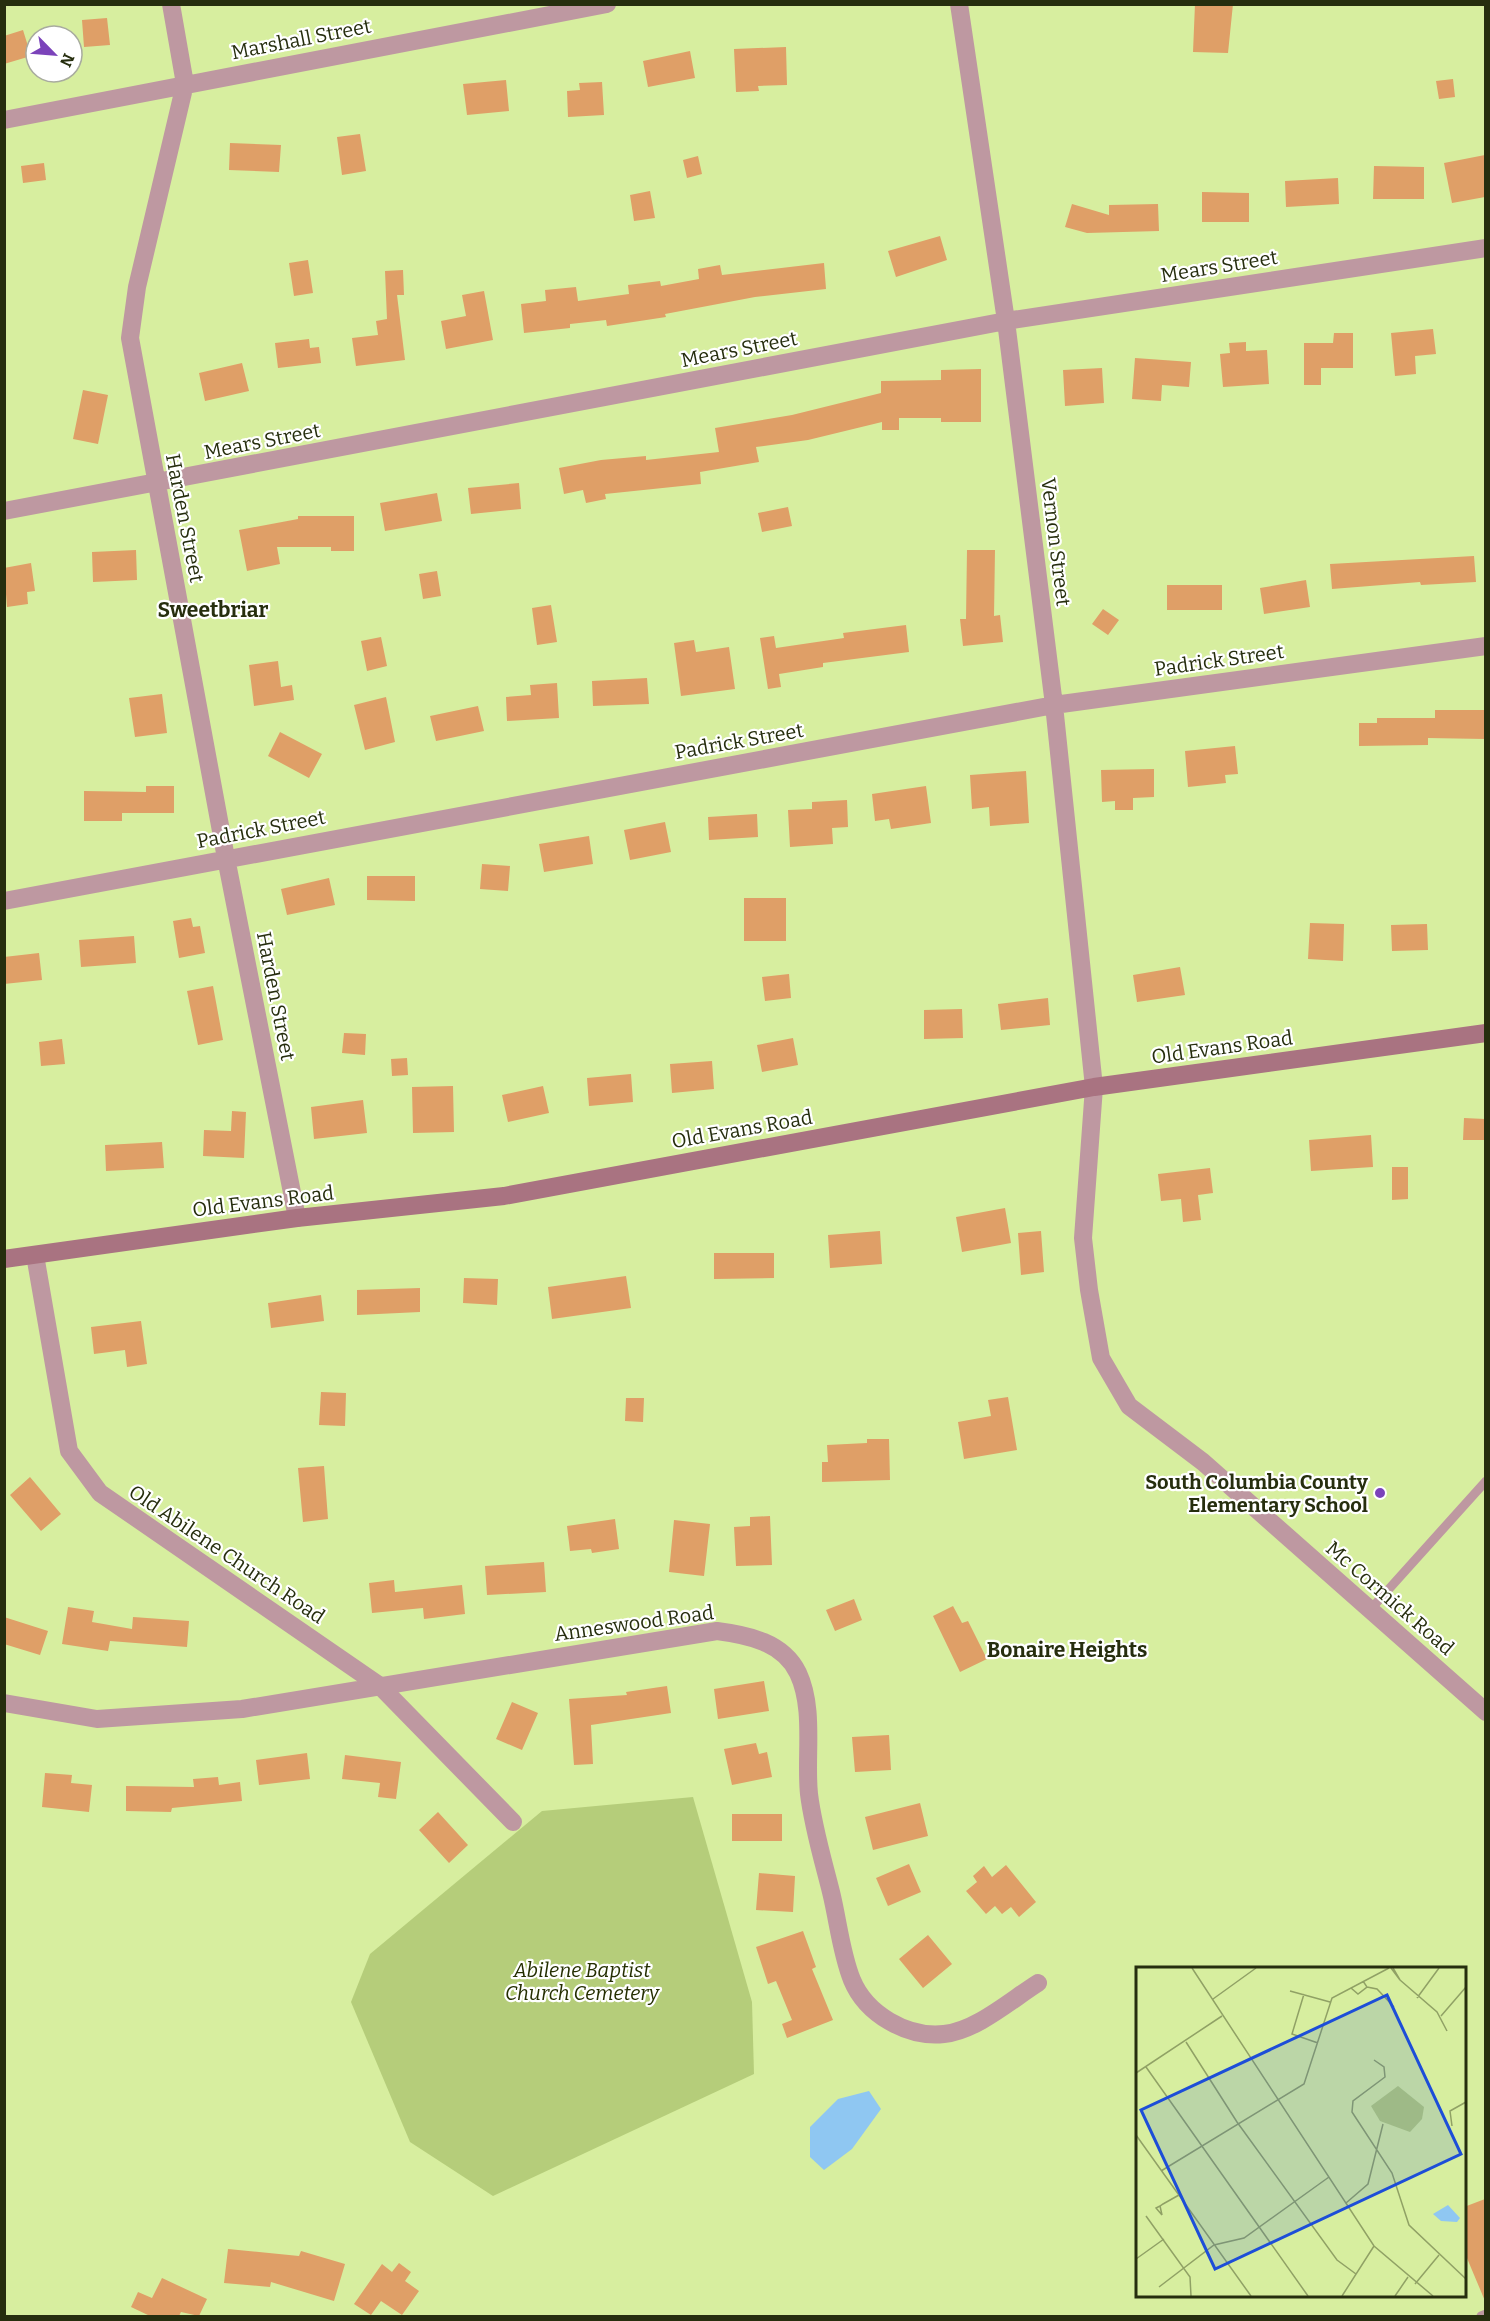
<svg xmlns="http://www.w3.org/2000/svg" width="1490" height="2321" viewBox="0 0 1490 2321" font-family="Bitter,serif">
	<rect width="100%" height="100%" fill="#d7ee9f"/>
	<path fill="#b5cd7a" d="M 693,1797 L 752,2002 L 754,2074 L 493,2196 L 410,2142 L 351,2002 L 370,1954 L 542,1811 Z"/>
	<path fill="#8fc7f2" d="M 869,2091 L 881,2109 L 852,2149 L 824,2170 L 810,2157 L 810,2127 L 838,2099 Z"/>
	<path fill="#df9f67" d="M 1195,4 L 1233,4 L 1228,53 L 1193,52 Z
		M 107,18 L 110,45 L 84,47 L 82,20 Z
		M 23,30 L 31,56 L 4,64 L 4,36 Z
		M 786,47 L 787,85 L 758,86 L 759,91 L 736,92 L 734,49 Z
		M 690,51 L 695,78 L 648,87 L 643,61 Z
		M 1453,79 L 1455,97 L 1439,99 L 1436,81 Z
		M 506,80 L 509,111 L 467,115 L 463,84 Z
		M 602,82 L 604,115 L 568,117 L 567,91 L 580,90 L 579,83 Z
		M 360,134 L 366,171 L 342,175 L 337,137 Z
		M 230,143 L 281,145 L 279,172 L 229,170 Z
		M 1485,155 L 1485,197 L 1452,203 L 1444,163 Z
		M 698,156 L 702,174 L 687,178 L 683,160 Z
		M 44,163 L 46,180 L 23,183 L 21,166 Z
		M 1374,166 L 1424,167 L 1424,199 L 1373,199 Z
		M 1338,178 L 1339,204 L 1286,207 L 1285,181 Z
		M 650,191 L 655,218 L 634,221 L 630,195 Z
		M 1202,192 L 1249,193 L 1249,222 L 1202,222 Z
		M 1072,204 L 1109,215 L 1109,205 L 1158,204 L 1159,231 L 1087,233 L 1065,227 Z
		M 940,236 L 947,260 L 896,277 L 888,251 Z
		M 308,260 L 313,293 L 294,296 L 289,263 Z
		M 824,263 L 826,289 L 755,297 L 665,314 L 666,317 L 607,326 L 606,320 L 570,324 L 570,328 L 524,333 L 521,304 L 546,301 L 545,290 L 576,287 L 578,301 L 629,294 L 628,285 L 660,281 L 661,286 L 699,279 L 698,269 L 720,265 L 722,275 Z
		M 403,270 L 404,295 L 397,295 L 405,360 L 356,366 L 352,338 L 378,335 L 376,321 L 387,319 L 385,271 Z
		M 484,291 L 493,340 L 446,349 L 441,321 L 466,316 L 462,295 Z
		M 1433,329 L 1436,354 L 1415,356 L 1416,374 L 1395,376 L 1391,333 Z
		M 1334,333 L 1353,333 L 1353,368 L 1321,368 L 1321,385 L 1304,385 L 1304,343 L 1333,343 Z
		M 309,339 L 310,348 L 319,347 L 321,363 L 278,368 L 275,343 Z
		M 1246,342 L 1246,351 L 1267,350 L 1269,384 L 1223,387 L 1220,354 L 1230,353 L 1229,343 Z
		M 1135,358 L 1191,362 L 1189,387 L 1162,385 L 1161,401 L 1132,399 Z
		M 242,363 L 249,391 L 205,401 L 199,373 Z
		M 1102,368 L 1104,403 L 1065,406 L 1063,370 Z
		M 981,369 L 981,422 L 941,422 L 941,418 L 899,418 L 899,430 L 882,430 L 882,422 L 808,440 L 756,447 L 759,462 L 700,472 L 701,484 L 605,494 L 606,499 L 586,503 L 583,490 L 564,494 L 559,468 L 601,460 L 646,456 L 646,460 L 719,452 L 715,428 L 792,415 L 881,393 L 881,381 L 941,380 L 941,370 Z
		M 83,390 L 108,395 L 98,444 L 73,439 Z
		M 519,483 L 521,509 L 471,514 L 468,488 Z
		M 437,493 L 442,521 L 385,531 L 380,503 Z
		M 788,507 L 792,526 L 762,532 L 758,513 Z
		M 298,516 L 354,516 L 354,551 L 331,551 L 331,547 L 277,547 L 280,564 L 247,571 L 239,530 L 298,519 Z
		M 136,550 L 137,580 L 93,582 L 92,552 Z
		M 967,550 L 995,550 L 994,616 L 1000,615 L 1003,642 L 963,646 L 960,619 L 966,619 Z
		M 1474,556 L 1476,582 L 1421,585 L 1420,582 L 1332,589 L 1330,564 Z
		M 31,563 L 35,591 L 27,592 L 28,604 L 7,607 L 4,568 Z
		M 437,571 L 441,596 L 423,599 L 419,574 Z
		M 1306,580 L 1310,607 L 1264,614 L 1260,588 Z
		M 1167,585 L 1222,585 L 1222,610 L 1167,610 Z
		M 551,605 L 557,642 L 537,645 L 532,608 Z
		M 1103,609 L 1119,620 L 1108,635 L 1092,624 Z
		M 906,625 L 909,652 L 823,663 L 823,667 L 779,674 L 781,687 L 768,689 L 760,638 L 774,636 L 776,648 L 844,638 L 843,633 Z
		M 381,637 L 387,666 L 367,671 L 361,641 Z
		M 694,640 L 696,652 L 729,647 L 735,689 L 681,696 L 674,643 Z
		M 278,661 L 281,687 L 292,685 L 294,700 L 254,706 L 249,665 Z
		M 647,678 L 649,704 L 593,706 L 592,681 Z
		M 557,683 L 559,718 L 507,721 L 506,697 L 531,695 L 530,685 Z
		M 162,694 L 167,733 L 135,737 L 129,698 Z
		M 386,697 L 395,742 L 365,750 L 354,705 Z
		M 478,706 L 484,731 L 436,741 L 430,716 Z
		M 1435,710 L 1485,710 L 1485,739 L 1428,738 L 1428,745 L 1359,746 L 1359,723 L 1377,723 L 1377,718 L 1435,718 Z
		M 280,732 L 322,754 L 309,778 L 268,756 Z
		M 1235,746 L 1238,774 L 1225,775 L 1226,783 L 1188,787 L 1185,751 Z
		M 1154,769 L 1154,797 L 1133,798 L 1133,810 L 1115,810 L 1115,801 L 1102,802 L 1101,770 Z
		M 1026,771 L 1029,823 L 990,826 L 989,807 L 972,809 L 970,775 Z
		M 146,786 L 174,786 L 174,813 L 122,813 L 122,821 L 84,821 L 84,791 L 146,792 Z
		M 926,786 L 931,823 L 891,829 L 889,819 L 875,821 L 872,794 Z
		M 847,800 L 848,827 L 832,828 L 833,844 L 790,847 L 788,810 L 812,809 L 812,802 Z
		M 757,814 L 758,837 L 709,840 L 708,817 Z
		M 665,822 L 671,852 L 630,860 L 624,830 Z
		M 589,836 L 593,864 L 544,872 L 539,844 Z
		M 482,864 L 510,866 L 508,891 L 480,889 Z
		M 367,876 L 415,876 L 415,901 L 367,900 Z
		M 329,878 L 335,905 L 287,915 L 281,889 Z
		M 744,898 L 786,898 L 786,941 L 744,941 Z
		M 191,918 L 193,927 L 200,926 L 205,953 L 179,958 L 173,921 Z
		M 1310,923 L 1344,924 L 1343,961 L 1308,959 Z
		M 1427,924 L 1428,950 L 1392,951 L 1391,925 Z
		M 134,936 L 136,963 L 81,967 L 79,940 Z
		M 39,953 L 42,980 L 4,984 L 4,957 Z
		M 1180,967 L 1185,995 L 1137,1002 L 1133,975 Z
		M 789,974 L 791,998 L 765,1001 L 762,977 Z
		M 213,986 L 223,1040 L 198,1045 L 187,991 Z
		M 1048,998 L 1050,1025 L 1001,1030 L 998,1004 Z
		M 962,1009 L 963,1038 L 924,1039 L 924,1010 Z
		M 344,1033 L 366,1034 L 365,1055 L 342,1053 Z
		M 793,1038 L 798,1065 L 762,1072 L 757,1045 Z
		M 62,1039 L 65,1064 L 41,1066 L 39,1042 Z
		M 407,1058 L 408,1075 L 392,1076 L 391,1059 Z
		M 712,1061 L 714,1089 L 672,1093 L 670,1064 Z
		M 631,1074 L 633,1102 L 589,1106 L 587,1078 Z
		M 453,1086 L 454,1132 L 413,1133 L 412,1087 Z
		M 543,1086 L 549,1113 L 508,1122 L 502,1095 Z
		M 363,1100 L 367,1133 L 314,1139 L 311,1107 Z
		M 232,1111 L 246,1112 L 244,1158 L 203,1156 L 204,1130 L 231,1131 Z
		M 1464,1118 L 1485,1119 L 1485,1140 L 1463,1140 Z
		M 1371,1135 L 1373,1167 L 1311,1171 L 1309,1140 Z
		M 162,1142 L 164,1168 L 106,1171 L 105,1145 Z
		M 1392,1167 L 1408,1167 L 1408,1199 L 1392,1200 Z
		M 1210,1168 L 1213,1193 L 1198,1195 L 1201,1220 L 1183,1222 L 1181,1199 L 1161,1201 L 1158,1174 Z
		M 1005,1208 L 1011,1243 L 962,1252 L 956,1217 Z
		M 880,1231 L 882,1264 L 830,1268 L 828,1235 Z
		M 1041,1231 L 1044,1272 L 1021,1275 L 1018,1233 Z
		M 714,1253 L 774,1253 L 774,1278 L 714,1279 Z
		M 626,1276 L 631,1308 L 552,1319 L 548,1287 Z
		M 464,1278 L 498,1279 L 497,1305 L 463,1303 Z
		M 420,1288 L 420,1312 L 357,1315 L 357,1290 Z
		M 321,1295 L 324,1321 L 271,1328 L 268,1303 Z
		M 141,1321 L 147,1364 L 127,1367 L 125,1350 L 94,1354 L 91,1327 Z
		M 321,1392 L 346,1393 L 345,1426 L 319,1425 Z
		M 1008,1397 L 1017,1450 L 964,1459 L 958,1422 L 991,1416 L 988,1400 Z
		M 626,1398 L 644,1398 L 643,1422 L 625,1421 Z
		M 867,1439 L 889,1439 L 890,1480 L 822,1482 L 822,1462 L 828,1462 L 827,1445 L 867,1443 Z
		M 324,1466 L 328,1519 L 303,1522 L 298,1468 Z
		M 30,1477 L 61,1514 L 41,1531 L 10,1495 Z
		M 770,1516 L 772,1565 L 736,1566 L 734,1527 L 750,1526 L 750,1517 Z
		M 615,1519 L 619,1549 L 592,1553 L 591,1549 L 570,1551 L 567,1526 Z
		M 674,1520 L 710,1524 L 704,1576 L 669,1572 Z
		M 544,1562 L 546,1592 L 487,1595 L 485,1566 Z
		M 394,1580 L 395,1592 L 462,1585 L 465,1614 L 424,1619 L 423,1608 L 372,1613 L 369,1583 Z
		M 854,1599 L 862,1620 L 835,1631 L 826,1610 Z
		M 953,1606 L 962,1623 L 968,1621 L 987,1659 L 960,1672 L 933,1616 Z
		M 68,1607 L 94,1611 L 92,1622 L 132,1629 L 133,1617 L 189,1621 L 187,1647 L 110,1641 L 108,1651 L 62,1644 Z
		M 4,1617 L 48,1631 L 40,1655 L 4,1644 Z
		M 764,1681 L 769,1711 L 718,1719 L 714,1689 Z
		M 667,1686 L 671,1713 L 591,1725 L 593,1764 L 574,1765 L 569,1699 L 627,1695 L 626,1692 Z
		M 512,1702 L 538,1713 L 522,1750 L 496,1739 Z
		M 889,1735 L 891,1770 L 855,1772 L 852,1737 Z
		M 756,1743 L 759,1754 L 767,1752 L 772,1777 L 732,1785 L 724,1749 Z
		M 307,1753 L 310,1779 L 259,1785 L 256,1760 Z
		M 345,1755 L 401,1762 L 396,1799 L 378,1797 L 380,1783 L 342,1779 Z
		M 45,1773 L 72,1775 L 71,1783 L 92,1785 L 89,1812 L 42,1807 Z
		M 218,1777 L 219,1785 L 240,1782 L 242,1801 L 172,1808 L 171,1812 L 126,1811 L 126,1786 L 194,1787 L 193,1779 Z
		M 920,1803 L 928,1836 L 873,1850 L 865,1817 Z
		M 438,1812 L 468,1845 L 449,1863 L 419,1830 Z
		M 732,1814 L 782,1814 L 782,1841 L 732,1841 Z
		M 909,1864 L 921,1892 L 888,1906 L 876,1878 Z
		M 1006,1865 L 1036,1902 L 1019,1917 L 1011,1907 L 1002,1914 L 995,1906 L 986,1914 L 966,1891 L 977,1882 L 973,1876 L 984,1866 L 992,1877 Z
		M 759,1873 L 795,1876 L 793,1912 L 756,1910 Z
		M 803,1931 L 816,1967 L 812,1969 L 833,2020 L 787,2038 L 782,2024 L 792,2020 L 776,1981 L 768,1984 L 756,1947 Z
		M 928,1935 L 952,1964 L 923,1988 L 899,1959 Z
		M 1485,2199 L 1485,2301 L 1464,2251 L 1464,2207 Z
		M 228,2249 L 299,2256 L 301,2251 L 345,2264 L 334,2301 L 271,2282 L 270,2287 L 224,2283 Z
		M 399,2263 L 411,2272 L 405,2281 L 419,2291 L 402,2315 L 381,2301 L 371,2315 L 354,2304 L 382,2264 L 392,2272 Z
		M 162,2278 L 207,2299 L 199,2316 L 181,2312 L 179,2316 L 150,2316 L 131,2307 L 138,2292 L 152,2298 Z"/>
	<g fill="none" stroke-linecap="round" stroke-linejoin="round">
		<path stroke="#be98a1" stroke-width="9" d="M 1370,1610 L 1486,1481
			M 1481,2316 L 1486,2314"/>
		<path stroke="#be98a1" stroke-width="18" d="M 171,4 L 185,84 L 137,287 L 130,338 L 226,858 L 297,1218
			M 959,4 L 1006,321 L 1054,705 L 1094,1087 L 1083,1238 L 1089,1290 L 1101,1358 L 1129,1406 L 1203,1462 L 1486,1712
			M 4,120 L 607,4
			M 4,511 L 1006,321 L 1486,248
			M 4,901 L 1054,705 L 1486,646
			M 35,1255 L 69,1451 L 100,1493 L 380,1686 L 513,1822
			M 4,1703 L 97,1719 L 242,1709 L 717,1631 C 748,1635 783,1642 798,1673 C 815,1709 805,1756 809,1794 C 813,1827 823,1860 831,1892 C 838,1920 841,1953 852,1980 C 866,2014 907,2038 944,2034 C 976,2031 1011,2000 1038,1983"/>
		<path stroke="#a97381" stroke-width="18" d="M 4,1259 L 297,1218 L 504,1196 L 1094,1087 L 1486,1033"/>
	</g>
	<circle fill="#7b43ba" stroke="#fff" stroke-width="2" cx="1380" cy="1493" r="6"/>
	<g text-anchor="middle" stroke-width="4.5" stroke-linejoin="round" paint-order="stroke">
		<g font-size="20" fill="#262e0e" stroke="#fff">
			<text transform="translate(301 39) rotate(-11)" y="7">Marshall Street</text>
			<text transform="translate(1219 266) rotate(-9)" y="7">Mears Street</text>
			<text transform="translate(739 349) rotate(-11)" y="7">Mears Street</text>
			<text transform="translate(262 441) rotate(-11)" y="7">Mears Street</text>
			<text transform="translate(185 518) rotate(79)" y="7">Harden Street</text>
			<text transform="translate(1056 542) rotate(83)" y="7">Vernon Street</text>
			<text transform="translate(1219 660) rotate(-8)" y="7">Padrick Street</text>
			<text transform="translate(739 741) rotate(-10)" y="7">Padrick Street</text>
			<text transform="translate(261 829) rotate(-11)" y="7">Padrick Street</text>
			<text transform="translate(276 996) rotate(79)" y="7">Harden Street</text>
			<text transform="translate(1222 1047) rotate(-8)" y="7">Old Evans Road</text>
			<text transform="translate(742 1129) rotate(-10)" y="7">Old Evans Road</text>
			<text transform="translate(263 1201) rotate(-7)" y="7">Old Evans Road</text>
			<text transform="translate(227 1554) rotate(34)" y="7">Old Abilene Church Road</text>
			<text transform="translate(1390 1598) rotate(41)" y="7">Mc Cormick Road</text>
			<text transform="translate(634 1623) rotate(-8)" y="7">Anneswood Road</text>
		</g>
		<g font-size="20" font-weight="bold" fill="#262e0e" stroke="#fff" text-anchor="end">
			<text x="1368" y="1489">South Columbia County<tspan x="1368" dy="23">Elementary School</tspan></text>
		</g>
		<g font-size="20" font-style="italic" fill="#242e00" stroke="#fff">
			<text x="582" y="1977">Abilene Baptist<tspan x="582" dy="23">Church Cemetery</tspan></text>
		</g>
		<g font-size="21" font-weight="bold" fill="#262e0e" stroke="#fff">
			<text x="213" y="617">Sweetbriar</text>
			<text x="1067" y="1657">Bonaire Heights</text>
		</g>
	</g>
	<g transform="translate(1136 1967)">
		<rect width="330" height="330" fill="#d7ee9f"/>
		<path d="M 262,119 L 288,140 L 286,152 L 274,165 L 244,154 L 235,139 Z" fill="#b5cd7a"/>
		<path d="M 312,238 L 324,251 L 321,255 L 305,254 L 297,247 Z" fill="#8fc7f2"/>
		<path fill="none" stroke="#90a165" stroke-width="1.5" d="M 56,1 L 238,279 L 297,329M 255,1 L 264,13 L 257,1M 264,13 L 301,45 L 311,64M 231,20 L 241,22 L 258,40M 215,21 L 222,27 L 231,20 L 227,14M 154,24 L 194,35M 168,27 L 156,67 L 182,76M 281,31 L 303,1M 77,32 L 120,1M 305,49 L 330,20M 50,75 L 101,155 L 201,293 L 220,307M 238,93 L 248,100 L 249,110 L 217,134 L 216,145 L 256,206 L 273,258 L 330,312M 10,100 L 172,329M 0,106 L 86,49M 316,159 L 314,144 L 330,135M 0,168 L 115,329M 25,204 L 168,117 L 196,31 L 253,1M 210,236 L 232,217 L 247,157M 24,239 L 26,248 L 20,241 L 24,239 L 27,237 L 43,228M 10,249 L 54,310 L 55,329M 0,292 L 28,272M 279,317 L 303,288M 23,320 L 78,278 L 108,271 L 193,210M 206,329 L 238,279M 259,329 L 272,310"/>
		<path fill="#1d4ed8" fill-opacity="0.15" stroke="#1d4ed8" stroke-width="3" d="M 251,28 L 325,187 L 79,302 L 5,143 Z"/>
		<rect width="330" height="330" fill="none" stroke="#262e0e" stroke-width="3"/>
	</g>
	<rect width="1490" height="2321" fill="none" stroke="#262e0e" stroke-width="12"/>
	<g transform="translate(54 54) rotate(115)"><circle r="28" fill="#ffffff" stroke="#a8ab9f" stroke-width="1.5"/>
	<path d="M0-4.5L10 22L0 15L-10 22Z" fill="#7b43ba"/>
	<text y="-9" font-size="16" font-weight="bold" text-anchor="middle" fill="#262e0e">N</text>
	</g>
</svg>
